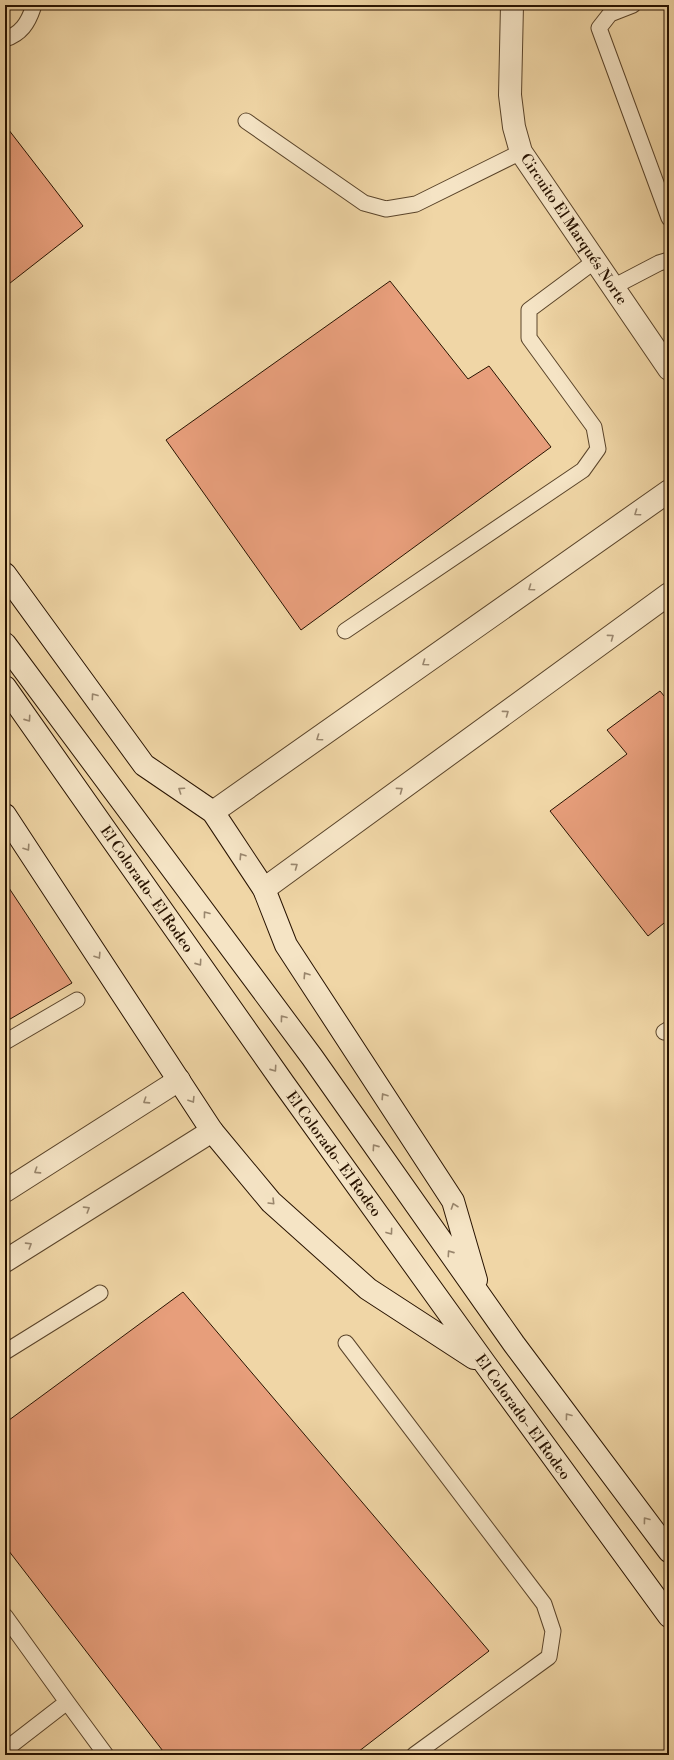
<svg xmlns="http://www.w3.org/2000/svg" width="674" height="1760" viewBox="0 0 674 1760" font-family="'Libre Bodoni',serif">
	<rect width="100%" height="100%" fill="#f0d6a6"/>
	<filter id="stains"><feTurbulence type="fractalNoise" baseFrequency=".005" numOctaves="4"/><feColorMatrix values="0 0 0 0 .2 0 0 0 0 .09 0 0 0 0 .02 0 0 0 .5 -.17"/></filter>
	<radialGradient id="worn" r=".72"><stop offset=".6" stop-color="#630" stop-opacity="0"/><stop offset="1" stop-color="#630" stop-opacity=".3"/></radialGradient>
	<path fill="#e79e7b" stroke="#281301" d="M 5,125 L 83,226 L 5,287 Z
		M 390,281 L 468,379 L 489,366 L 551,447 L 301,630 L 166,440 Z
		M 660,691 L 669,702 L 669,919 L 648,936 L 550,811 L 627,754 L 607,730 Z
		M 5,882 L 72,983 L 5,1022 Z
		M 183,1292 L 489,1651 L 354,1755 L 166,1755 L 5,1546 L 5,1423 Z"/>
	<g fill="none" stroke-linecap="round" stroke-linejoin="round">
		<defs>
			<path id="service" d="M 633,5 L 610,14 L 599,28 L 669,218
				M 5,39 C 21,34 28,23 33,8 L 31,5
				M 246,121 L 364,203 L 386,209 L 416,204 L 521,152
				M 613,287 L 659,263 L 669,260
				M 345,631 L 583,470 L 598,449 L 594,427 L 529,338 L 529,310 L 595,261
				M 664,1032 L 669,1029
				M 5,1042 L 77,1000
				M 346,1343 L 544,1604 L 553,1631 L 549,1657 L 414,1755
				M 5,1352 L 100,1293
				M 5,1616 L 67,1702 L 5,1750
				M 67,1702 L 106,1755"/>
			<path id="minor" d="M 512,5 L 510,95 L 514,127 L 521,152 L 669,369
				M 213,812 L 669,491
				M 264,889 L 669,594
				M 5,1191 L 179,1080
				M 5,1261 L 212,1131"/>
			<path id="secondary" d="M 5,574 L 144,765 L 213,812 L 264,889 L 286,945 L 453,1201 L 476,1280
				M 5,644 L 312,1057 L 514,1344 L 669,1551
				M 5,687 L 284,1084 L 486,1365 L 669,1616
				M 5,815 L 212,1131 L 271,1202 L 368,1289 L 474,1358"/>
		</defs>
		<use href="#service" stroke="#5a442a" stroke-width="17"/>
		<use href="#minor" stroke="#5a442a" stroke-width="24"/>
		<use href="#secondary" stroke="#281301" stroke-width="24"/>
		<use href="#service" stroke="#f5e4c5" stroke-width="15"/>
		<use href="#minor" stroke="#f5e4c5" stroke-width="22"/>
		<use href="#secondary" stroke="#f5e4c5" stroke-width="22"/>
	</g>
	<defs><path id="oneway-chevron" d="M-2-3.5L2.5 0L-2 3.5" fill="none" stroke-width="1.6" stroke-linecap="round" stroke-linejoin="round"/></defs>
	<g stroke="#99866d">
		<use href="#oneway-chevron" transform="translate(637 513) rotate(145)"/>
		<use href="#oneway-chevron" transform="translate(531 588) rotate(145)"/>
		<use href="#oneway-chevron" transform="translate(611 637) rotate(-36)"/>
		<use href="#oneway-chevron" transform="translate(425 663) rotate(145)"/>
		<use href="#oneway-chevron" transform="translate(94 696) rotate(-126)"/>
		<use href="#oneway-chevron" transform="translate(506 713) rotate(-36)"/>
		<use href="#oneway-chevron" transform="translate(28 719) rotate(55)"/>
		<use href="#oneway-chevron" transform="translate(319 738) rotate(145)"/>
		<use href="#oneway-chevron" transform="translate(181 790) rotate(-146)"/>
		<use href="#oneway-chevron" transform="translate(400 790) rotate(-36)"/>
		<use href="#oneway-chevron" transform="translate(27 848) rotate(56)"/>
		<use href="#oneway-chevron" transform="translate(242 856) rotate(-123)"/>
		<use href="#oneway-chevron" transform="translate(295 866) rotate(-36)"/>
		<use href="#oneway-chevron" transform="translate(206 914) rotate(-127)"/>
		<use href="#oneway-chevron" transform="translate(98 956) rotate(57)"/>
		<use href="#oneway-chevron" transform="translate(199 963) rotate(55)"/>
		<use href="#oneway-chevron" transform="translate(306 975) rotate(-123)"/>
		<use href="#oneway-chevron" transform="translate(283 1018) rotate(-127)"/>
		<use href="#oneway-chevron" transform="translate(274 1069) rotate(55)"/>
		<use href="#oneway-chevron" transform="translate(384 1096) rotate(-123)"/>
		<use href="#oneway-chevron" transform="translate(192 1100) rotate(58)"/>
		<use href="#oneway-chevron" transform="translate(146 1101) rotate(147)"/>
		<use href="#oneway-chevron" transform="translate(375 1147) rotate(-125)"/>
		<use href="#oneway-chevron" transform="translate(37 1171) rotate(147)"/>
		<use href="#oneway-chevron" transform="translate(272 1202) rotate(45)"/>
		<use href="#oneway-chevron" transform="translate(454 1206) rotate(-109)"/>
		<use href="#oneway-chevron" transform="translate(87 1209) rotate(-32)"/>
		<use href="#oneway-chevron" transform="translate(390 1232) rotate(54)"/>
		<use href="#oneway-chevron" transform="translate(29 1245) rotate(-32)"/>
		<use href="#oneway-chevron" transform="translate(450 1253) rotate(-125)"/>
		<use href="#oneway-chevron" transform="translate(568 1416) rotate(-127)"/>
		<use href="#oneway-chevron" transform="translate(646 1520) rotate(-127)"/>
	</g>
	<g text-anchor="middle" stroke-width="3" stroke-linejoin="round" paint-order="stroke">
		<g font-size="15" fill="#281301" stroke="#f5e4c5">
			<text transform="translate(574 229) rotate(56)" y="5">Circuito El Marqués Norte</text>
			<text transform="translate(147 889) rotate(55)" y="5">El Colorado- El Rodeo</text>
			<text transform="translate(334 1154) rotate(54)" y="5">El Colorado- El Rodeo</text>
			<text transform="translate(523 1417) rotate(54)" y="5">El Colorado- El Rodeo</text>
		</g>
	</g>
	<rect width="674" height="1760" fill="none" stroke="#f0d6a6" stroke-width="20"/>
	<rect x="6" y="6" width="662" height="1748" fill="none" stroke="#281301" stroke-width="2"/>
	<rect x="10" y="10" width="654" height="1740" fill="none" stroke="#281301"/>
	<rect width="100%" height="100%" filter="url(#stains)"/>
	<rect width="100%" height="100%" fill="url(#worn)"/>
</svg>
